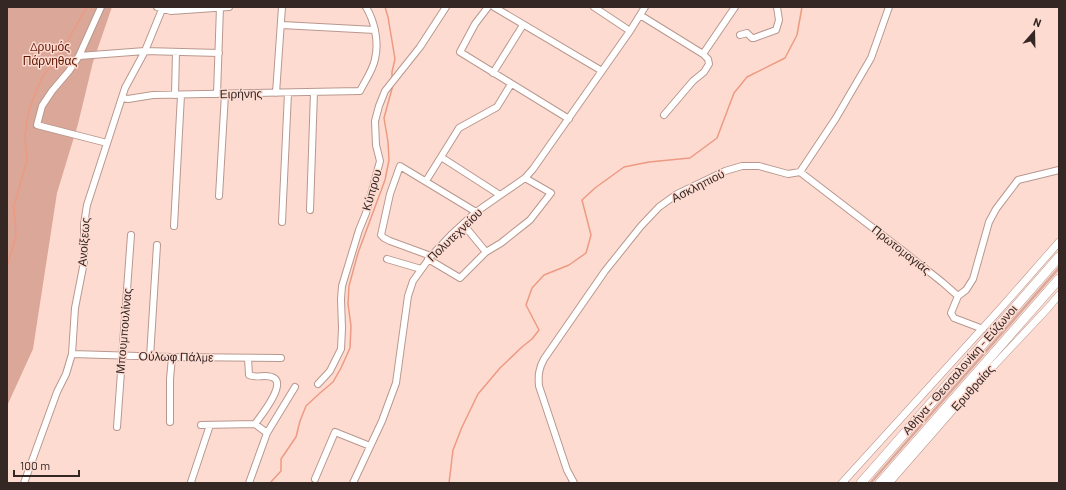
<svg xmlns="http://www.w3.org/2000/svg" width="1066" height="490" viewBox="0 0 1066 490" font-family="Barlow,sans-serif">
	<rect width="100%" height="100%" fill="#fedbd1"/>
	<path fill="#daa799" d="M 7,7 L 112,7 L 93,62 L 78,124 L 57,193 L 33,349 L 7,406 Z
		M 1059,266 L 1059,270 L 872,483 L 869,483 Z"/>
	<g fill="none" stroke-linecap="round" stroke-linejoin="round">
		<path stroke="#ed9a82" stroke-width="1.5" d="M 385,7 L 388,17 L 395,59 L 392,72 L 392,78
			M 7,267 L 16,236 L 14,206 L 27,160 L 25,136 L 28,114 L 34,96 L 43,76 L 57,59 L 87,7
			M 270,483 L 281,471 L 281,459 L 296,437 L 300,421 L 306,406 L 320,393 L 333,382 L 341,368 L 350,348 L 351,326 L 348,304 L 349,286 L 358,253 L 385,180 L 389,160 L 388,142 L 384,118 L 393,85
			M 449,483 L 453,450 L 462,427 L 478,394 L 500,368 L 522,347 L 532,339 L 539,330 L 526,305 L 532,288 L 544,275 L 569,265 L 586,253 L 591,235 L 582,200 L 595,188 L 624,167 L 649,162 L 690,158 L 717,138 L 734,93 L 747,77 L 785,58 L 797,35 L 802,7"/>
		<defs>
			<path id="minor" d="M 101,7 L 79,56 L 69,71 L 52,91 L 42,106 L 37,125 L 107,143
				M 157,7 L 171,11 L 229,7
				M 488,7 L 475,24 L 460,52 L 569,119
				M 494,7 L 602,71
				M 594,7 L 630,31
				M 640,15 L 703,54 L 708,59 L 709,64 L 704,72 L 693,81 L 664,115
				M 282,25 L 375,30
				M 740,35 L 747,33 L 752,38 L 754,38 L 776,30 L 779,20 L 777,7
				M 703,54 L 735,7
				M 79,56 L 145,51 L 219,53
				M 493,73 L 523,25
				M 276,93 L 282,7
				M 217,94 L 220,7
				M 175,95 L 176,52
				M 122,98 L 128,99 L 153,95 L 360,91 C 365,81 373,70 375,59 C 379,43 375,22 366,7
				M 441,157 L 500,195
				M 800,172 L 903,251 L 942,282 L 958,296
				M 426,181 L 459,128 L 497,107 L 511,84
				M 219,196 L 225,94
				M 310,210 L 314,92
				M 282,222 L 288,93
				M 463,224 L 486,252
				M 174,226 L 181,95
				M 431,256 L 390,241 L 384,238 L 381,235 L 390,194 L 400,166 L 476,212
				M 387,259 L 421,269
				M 428,259 L 460,278 L 486,252 L 501,243 L 530,220 L 551,193 L 525,178
				M 983,329 L 954,318 L 951,313 L 958,296 L 966,290 L 973,279 L 989,222 L 996,209 L 1018,180 L 1059,170
				M 72,354 L 172,357 L 281,358
				M 150,357 L 157,245
				M 248,358 L 249,375 C 257,379 266,373 274,378 C 286,385 260,417 255,424
				M 318,384 L 330,371 L 341,349 L 342,328 L 341,299 L 342,286 L 359,230 L 366,213 L 380,161 L 376,145 L 375,121 L 379,106 L 385,91 L 420,47 L 446,7
				M 170,422 L 170,379 L 172,357
				M 255,424 L 267,433
				M 201,425 L 255,424
				M 117,427 L 131,235
				M 315,479 L 335,432 L 370,446
				M 191,482 L 210,425
				M 24,483 L 57,392 L 66,374 L 72,354 L 75,308 L 84,262 L 84,224 L 87,205 L 125,88 L 145,51 L 163,7
				M 249,483 L 267,433 L 295,387
				M 353,483 L 382,421 L 396,383 L 408,296 L 413,281 L 431,256 L 451,235 L 476,212 L 525,178 L 533,169 L 630,31 L 645,7
				M 574,483 L 567,470 L 539,386 C 538,375 539,368 544,359 L 605,271 L 641,226 L 659,207 L 677,194 L 725,171 L 742,166 L 759,166 L 788,174 L 800,172 L 836,118 L 871,58 L 889,7"/>
			<path id="major" d="M 842,483 L 1001,308 L 1059,242
				M 889,483 L 958,404 L 1047,309 L 1059,295"/>
			<path id="highway" d="M 861,483 L 1059,257
				M 880,483 L 1059,279"/>
		</defs>
		<use href="#minor" stroke="#b8988e" stroke-width="8"/>
		<use href="#major" stroke="#b8988e" stroke-width="8"/>
		<use href="#highway" stroke="#b8988e" stroke-width="10"/>
		<use href="#minor" stroke="#fff" stroke-width="6"/>
		<use href="#major" stroke="#fff" stroke-width="7"/>
		<use href="#highway" stroke="#fff" stroke-width="9"/>
	</g>
	<g text-anchor="middle" stroke-width="3" stroke-linejoin="round" paint-order="stroke">
		<g font-size="12" fill="#5d1500" stroke="#fedbd1">
			<text x="50" y="51">Δρυμός<tspan x="50" dy="14">Πάρνηθας</tspan></text>
		</g>
		<g font-size="12" fill="#342724" stroke="#fedbd1">
			<text transform="translate(241 94) rotate(-1)" y="4">Ειρήνης</text>
			<text transform="translate(698 186) rotate(-27)" y="4">Ασκληπιού</text>
			<text transform="translate(372 190) rotate(-74)" y="4">Κύπρου</text>
			<text transform="translate(455 235) rotate(-44)" y="4">Πολυτεχνείου</text>
			<text transform="translate(84 242) rotate(-86)" y="4">Ανοίξεως</text>
			<text transform="translate(901 250) rotate(38)" y="4">Πρωτομαγιάς</text>
			<text transform="translate(124 331) rotate(-85)" y="4">Μπουμπουλίνας</text>
			<text transform="translate(176 357) rotate(1)" y="4">Ούλωφ Πάλμε</text>
			<text transform="translate(960 370) rotate(-49)" y="4">Αθήνα - Θεσσαλονίκη - Εύζωνοι</text>
			<text transform="translate(973 388) rotate(-48)" y="4">Ερυθραίας</text>
		</g>
	</g>
	<rect width="1066" height="490" fill="none" stroke="#342724" stroke-width="16"/>
	<g transform="translate(1034 32) rotate(20)" stroke="#fedbd1" stroke-width="3" paint-order="stroke">
	<path d="M0-3L7 15L0 10L-7 15Z" fill="#342724"/>
	<text y="-6" font-size="11" font-weight="bold" text-anchor="middle" fill="#342724">N</text>
	</g>
	<path d="M14 470v6h65v-6" fill="none" stroke="#342724" stroke-width="2"/>
	<text x="20" y="470" font-size="12" fill="#342724" stroke="#fedbd1" stroke-width="3" paint-order="stroke">100 m</text>
</svg>
